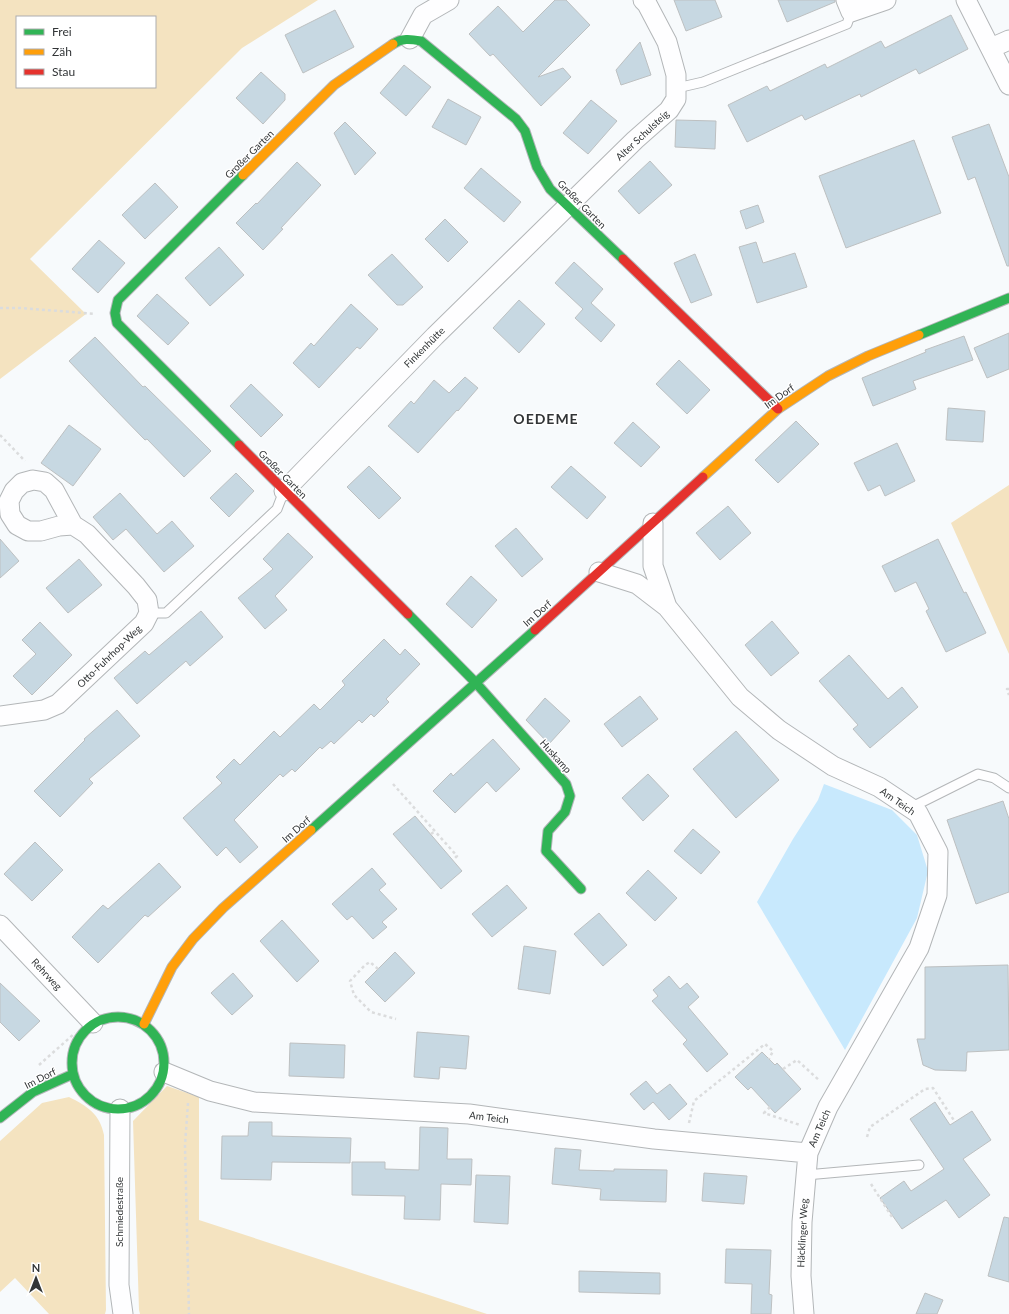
<svg xmlns="http://www.w3.org/2000/svg" width="1009" height="1314" viewBox="0 0 1009 1314" font-family="Lato,sans-serif">
	<rect width="100%" height="100%" fill="#f7fafc"/>
	<path fill="#f4e3c0" fill-rule="evenodd" d="M 0,0 L 318,0 L 242,48 L 30,259 L 86,314 L 0,379 ZM 17,17 L 155,17 L 155,87 L 17,87 Z
		M 1009,485 L 1009,654 L 951,523 Z
		M 167,1086 L 199,1097 L 199,1220 L 487,1314 L 140,1314 L 139,1310 L 133,1121 Z
		M 69,1097 C 87,1106 100,1114 104,1135 L 106,1310 L 105,1314 L 49,1314 L 15,1278 L 0,1292 L 0,1141 L 42,1103 Z"/>
	<path fill="#c8e9fd" d="M 824,784 L 892,810 L 917,835 L 928,871 L 917,918 L 845,1050 L 757,902 L 793,839 L 818,800 Z"/>
	<path fill="#c7d8e2" stroke="#bdc0c1" d="M 555,0 L 566,0 L 590,25 L 538,77 L 563,68 L 571,77 L 541,106 L 493,54 L 490,56 L 469,34 L 498,6 L 523,32 Z
		M 674,0 L 715,0 L 722,17 L 686,31 Z
		M 778,0 L 835,0 L 835,2 L 787,22 Z
		M 335,10 L 354,47 L 303,73 L 285,35 Z
		M 951,15 L 968,49 L 919,74 L 916,69 L 861,97 L 860,94 L 805,120 L 802,115 L 747,142 L 728,105 L 767,86 L 770,91 L 825,64 L 827,68 L 881,41 L 885,48 Z
		M 640,42 L 651,75 L 621,85 L 616,70 Z
		M 404,65 L 431,87 L 406,116 L 380,93 Z
		M 261,72 L 285,94 L 285,100 L 263,124 L 236,98 Z
		M 448,99 L 481,117 L 466,145 L 432,127 Z
		M 591,100 L 617,121 L 588,154 L 563,133 Z
		M 676,120 L 716,121 L 715,149 L 675,147 Z
		M 345,122 L 376,153 L 355,175 L 334,133 Z
		M 989,124 L 1009,177 L 1009,266 L 1007,266 L 975,177 L 968,180 L 952,137 Z
		M 914,140 L 941,213 L 846,248 L 819,176 Z
		M 650,161 L 672,185 L 639,214 L 618,191 Z
		M 297,162 L 321,185 L 281,228 L 283,229 L 263,250 L 236,223 L 256,203 L 257,204 Z
		M 481,168 L 521,202 L 504,222 L 464,188 Z
		M 155,183 L 178,207 L 145,239 L 122,215 Z
		M 758,205 L 764,222 L 746,229 L 740,211 Z
		M 445,219 L 468,242 L 448,262 L 425,239 Z
		M 99,240 L 125,263 L 98,293 L 72,269 Z
		M 756,242 L 763,263 L 795,253 L 807,287 L 757,303 L 739,247 Z
		M 219,247 L 244,275 L 210,306 L 185,278 Z
		M 392,254 L 423,287 L 403,305 L 397,305 L 368,275 Z
		M 695,254 L 712,295 L 691,303 L 674,263 Z
		M 574,262 L 603,289 L 591,303 L 615,325 L 601,342 L 575,318 L 583,309 L 555,283 Z
		M 157,294 L 189,323 L 168,345 L 137,316 Z
		M 519,300 L 545,324 L 519,353 L 493,328 Z
		M 351,304 L 378,329 L 360,349 L 357,347 L 319,388 L 293,363 L 311,343 L 314,346 Z
		M 1009,333 L 1009,369 L 987,378 L 974,348 Z
		M 964,336 L 973,360 L 913,381 L 916,389 L 873,406 L 862,378 L 926,352 L 925,350 Z
		M 95,337 L 143,387 L 145,386 L 211,451 L 184,477 L 147,439 L 145,440 L 107,401 L 69,361 Z
		M 679,360 L 710,390 L 687,414 L 656,384 Z
		M 465,377 L 478,388 L 458,411 L 457,410 L 418,453 L 388,426 L 411,401 L 414,404 L 434,380 L 449,393 Z
		M 251,384 L 283,415 L 261,437 L 230,406 Z
		M 948,408 L 985,411 L 983,442 L 946,440 Z
		M 796,421 L 819,444 L 778,483 L 755,460 Z
		M 633,422 L 660,447 L 641,467 L 614,443 Z
		M 69,425 L 101,449 L 73,486 L 41,463 Z
		M 897,443 L 915,481 L 885,496 L 880,485 L 868,491 L 854,463 Z
		M 369,466 L 401,498 L 379,519 L 347,487 Z
		M 571,466 L 606,497 L 587,519 L 551,487 Z
		M 236,473 L 254,491 L 229,517 L 210,498 Z
		M 120,493 L 157,534 L 172,521 L 194,546 L 164,572 L 126,529 L 113,540 L 93,517 Z
		M 728,506 L 751,533 L 720,560 L 696,533 Z
		M 516,528 L 543,559 L 522,577 L 495,546 Z
		M 288,533 L 313,557 L 275,596 L 287,610 L 265,629 L 238,598 L 273,569 L 263,559 Z
		M 0,539 L 19,561 L 0,578 Z
		M 938,539 L 964,593 L 966,592 L 986,633 L 946,652 L 926,611 L 929,609 L 916,582 L 895,592 L 882,566 Z
		M 79,559 L 102,585 L 68,613 L 46,588 Z
		M 471,576 L 497,600 L 472,628 L 446,604 Z
		M 201,611 L 223,637 L 190,666 L 186,661 L 137,704 L 114,678 L 145,651 L 149,655 Z
		M 772,621 L 799,653 L 771,676 L 745,645 Z
		M 40,622 L 72,655 L 32,695 L 13,676 L 36,654 L 22,640 Z
		M 384,639 L 400,655 L 405,649 L 420,664 L 386,699 L 389,702 L 374,717 L 371,714 L 362,723 L 359,720 L 334,744 L 331,741 L 322,749 L 320,747 L 295,772 L 292,769 L 283,777 L 280,774 L 234,820 L 258,847 L 240,863 L 226,847 L 217,856 L 183,818 L 222,783 L 216,777 L 234,759 L 240,765 L 274,731 L 280,737 L 314,704 L 320,710 L 345,685 L 342,681 Z
		M 849,655 L 888,699 L 902,687 L 918,707 L 870,748 L 853,729 L 858,725 L 819,681 Z
		M 640,696 L 658,719 L 622,747 L 604,724 Z
		M 545,698 L 570,721 L 549,744 L 526,720 Z
		M 117,710 L 140,736 L 89,779 L 93,783 L 60,817 L 34,791 L 85,740 L 84,739 Z
		M 736,731 L 779,780 L 736,818 L 693,769 Z
		M 493,739 L 520,769 L 496,792 L 487,782 L 455,813 L 433,791 L 451,773 L 453,776 Z
		M 648,774 L 669,796 L 643,821 L 622,798 Z
		M 1003,801 L 1009,819 L 1009,892 L 976,904 L 947,820 Z
		M 415,816 L 462,871 L 441,889 L 393,834 Z
		M 693,829 L 720,852 L 701,874 L 674,851 Z
		M 35,842 L 63,870 L 32,901 L 4,874 Z
		M 159,863 L 181,887 L 148,917 L 145,915 L 98,963 L 72,937 L 103,905 L 108,909 Z
		M 372,868 L 386,884 L 379,890 L 397,909 L 382,922 L 387,927 L 373,939 L 352,916 L 347,920 L 332,904 Z
		M 648,870 L 677,898 L 655,921 L 626,893 Z
		M 507,885 L 527,908 L 492,937 L 472,914 Z
		M 599,913 L 627,945 L 603,966 L 574,934 Z
		M 282,920 L 319,961 L 297,982 L 260,941 Z
		M 524,946 L 556,951 L 550,994 L 518,989 Z
		M 395,952 L 415,973 L 385,1002 L 365,982 Z
		M 1008,965 L 1009,1050 L 967,1052 L 966,1071 L 935,1070 L 923,1065 L 917,1039 L 925,1039 L 925,967 Z
		M 233,973 L 253,996 L 232,1015 L 211,993 Z
		M 669,976 L 680,989 L 687,983 L 699,997 L 688,1007 L 728,1054 L 707,1072 L 683,1044 L 687,1040 L 652,1001 L 658,996 L 653,990 Z
		M 0,983 L 40,1021 L 19,1041 L 0,1022 Z
		M 417,1032 L 469,1036 L 466,1069 L 440,1067 L 439,1079 L 414,1077 Z
		M 290,1043 L 345,1045 L 344,1078 L 289,1076 Z
		M 762,1052 L 775,1065 L 777,1063 L 801,1089 L 775,1113 L 751,1087 L 748,1090 L 735,1077 Z
		M 646,1081 L 657,1094 L 670,1084 L 687,1104 L 669,1120 L 653,1102 L 644,1110 L 630,1094 Z
		M 935,1102 L 950,1125 L 972,1111 L 991,1140 L 963,1159 L 990,1195 L 959,1218 L 946,1200 L 902,1229 L 880,1198 L 904,1181 L 911,1191 L 944,1169 L 910,1119 Z
		M 249,1122 L 272,1122 L 272,1136 L 351,1138 L 350,1163 L 272,1162 L 271,1180 L 221,1179 L 222,1136 L 248,1136 Z
		M 420,1127 L 448,1128 L 447,1159 L 472,1159 L 471,1185 L 441,1184 L 440,1220 L 404,1219 L 405,1196 L 352,1195 L 352,1162 L 385,1162 L 385,1169 L 419,1170 Z
		M 555,1148 L 581,1150 L 579,1170 L 614,1171 L 614,1169 L 667,1170 L 666,1202 L 600,1200 L 601,1189 L 552,1184 Z
		M 704,1173 L 747,1176 L 744,1204 L 702,1201 Z
		M 476,1175 L 510,1176 L 508,1224 L 474,1222 Z
		M 1004,1217 L 1009,1218 L 1009,1282 L 988,1276 Z
		M 726,1249 L 771,1250 L 769,1294 L 772,1295 L 771,1314 L 751,1314 L 752,1284 L 725,1283 Z
		M 579,1271 L 660,1273 L 660,1294 L 579,1292 Z
		M 925,1293 L 943,1300 L 937,1314 L 916,1314 Z"/>
	<g fill="none" stroke-linecap="round" stroke-linejoin="round">
		<defs>
			<path id="lane" d="M 677,88 L 703,82 L 847,24 L 851,12
				M 149,613 L 166,613 L 277,509 L 284,491
				M 910,808 L 978,774 L 994,778 L 1009,788
				M 806,1175 L 919,1165"/>
			<path id="street" d="M 846,0 L 851,12 L 886,0
				M 966,0 L 1009,85
				M 410,39 L 423,15 L 449,0
				M 991,48 L 1009,40
				M 284,491 L 435,336 L 635,140 L 669,110 L 676,99 L 676,75 L 667,42 L 647,4 L 643,0
				M 653,523 L 653,566 L 667,607
				M 599,572 L 637,584 L 667,607 L 740,697 L 779,730 L 833,766 L 879,787 L 918,813 L 938,852 L 937,895 L 919,948 L 828,1107 L 808,1153 L 802,1222 L 801,1276 L 804,1314
				M 0,716 L 44,710 L 58,704 L 144,623 L 149,613 L 147,600 L 136,586 L 87,534 L 73,525 L 54,490 L 45,482 L 33,480 L 22,483 L 14,491 L 9,501 L 10,514 L 17,525 L 28,531 L 41,531 L 59,526 L 73,525
				M 0,925 L 93,1023
				M 164,1072 L 210,1091 L 254,1102 L 469,1114 L 654,1139 L 808,1153
				M 120,1109 L 119,1285 L 123,1314"/>
			<path id="fast" d="M 393,44 C 402,38 410,39 421,41 L 516,119 L 525,131 L 537,167 L 550,189 L 623,259
				M 919,335 L 1009,298
				M 239,445 L 117,323 L 115,313 L 118,300 L 243,175
				M 408,614 L 476,683 L 566,784 L 570,796 L 565,812 L 548,831 L 546,851 L 581,889
				M 311,830 L 535,630
				M72 1063a46 46 0 1 1 92 0a46 46 0 1 1-92 0Z
				M 0,1118 L 33,1092 L 73,1074"/>
			<path id="slow" d="M 243,175 L 334,85 L 393,44
				M 703,477 L 778,409 L 828,376 L 868,356 L 919,335
				M 144,1024 L 172,967 L 193,939 L 223,908 L 311,830"/>
			<path id="jam" d="M 623,259 L 778,409
				M 239,445 L 408,614
				M 535,630 L 703,477"/>
		</defs>
		<use href="#lane" stroke="#b3b6b8" stroke-width="11"/>
		<use href="#street" stroke="#b3b6b8" stroke-width="21"/>
		<use href="#fast" stroke="#b3b6b8" stroke-width="11"/>
		<use href="#slow" stroke="#b3b6b8" stroke-width="11"/>
		<use href="#jam" stroke="#b3b6b8" stroke-width="11"/>
		<path stroke="#dbdcdd" stroke-width="2.5" stroke-dasharray="3 3" stroke-linecap="butt" d="M 0,308 L 22,308 L 95,314
			M 0,435 L 25,461
			M 1009,689 L 1007,689 L 1009,695
			M 393,784 L 457,856 L 453,860
			M 431,834 L 435,831
			M 378,969 L 370,962 L 365,965 L 350,981 L 354,995 L 371,1012 L 396,1019
			M 39,1065 L 75,1033
			M 783,1069 L 797,1060 L 820,1081
			M 188,1103 L 185,1145 L 189,1314
			M 770,1107 L 764,1113 L 800,1125
			M 689,1123 L 694,1101 L 765,1044 L 773,1051 L 769,1059
			M 867,1137 L 870,1127 L 925,1089 L 933,1088 L 955,1122
			M 871,1184 L 892,1217"/>
		<use href="#lane" stroke="#fefeff" stroke-width="9"/>
		<use href="#street" stroke="#fefeff" stroke-width="19"/>
		<use href="#fast" stroke="#30b455" stroke-width="9"/>
		<use href="#slow" stroke="#ff9f0a" stroke-width="9"/>
		<use href="#jam" stroke="#e5322d" stroke-width="9"/>
	</g>
	<g text-anchor="middle" stroke-width="3" stroke-linejoin="round" paint-order="stroke">
		<g font-size="10" fill="#323537" stroke="#fff">
			<text transform="translate(642 135) rotate(-43)" y="4">Alter Schulsteig</text>
			<text transform="translate(249 154) rotate(-45)" y="4">Großer Garten</text>
			<text transform="translate(582 204) rotate(45)" y="4">Großer Garten</text>
			<text transform="translate(424 347) rotate(-45)" y="4">Finkenhütte</text>
			<text transform="translate(779 396) rotate(-36)" y="4">Im Dorf</text>
			<text transform="translate(283 474) rotate(45)" y="4">Großer Garten</text>
			<text transform="translate(537 613) rotate(-42)" y="4">Im Dorf</text>
			<text transform="translate(109 656) rotate(-44)" y="4">Otto-Fuhrhop-Weg</text>
			<text transform="translate(556 756) rotate(48)" y="4">Huskamp</text>
			<text transform="translate(898 801) rotate(35)" y="4">Am Teich</text>
			<text transform="translate(296 829) rotate(-42)" y="4">Im Dorf</text>
			<text transform="translate(47 974) rotate(47)" y="4">Rehrweg</text>
			<text transform="translate(40 1078) rotate(-27)" y="4">Im Dorf</text>
			<text transform="translate(489 1117) rotate(7)" y="4">Am Teich</text>
			<text transform="translate(819 1128) rotate(-66)" y="4">Am Teich</text>
			<text transform="translate(119 1212) rotate(-90)" y="4">Schmiedestraße</text>
			<text transform="translate(802 1233) rotate(-87)" y="4">Häcklinger Weg</text>
		</g>
		<g font-size="14" font-weight="bold" letter-spacing="1" fill="#323537" stroke="#fff">
			<text x="546" y="424">OEDEME</text>
		</g>
	</g>
	<rect x="16" y="16" width="140" height="72" fill="#ffffff" stroke="#adaeaf"/>
	<rect x="24" y="29" width="20" height="6" fill="#30b455" stroke="#adaeaf"/>
	<text x="52" y="36" font-size="12" fill="#323537">Frei</text>
	<rect x="24" y="49" width="20" height="6" fill="#ff9f0a" stroke="#adaeaf"/>
	<text x="52" y="56" font-size="12" fill="#323537">Zäh</text>
	<rect x="24" y="69" width="20" height="6" fill="#e5322d" stroke="#adaeaf"/>
	<text x="52" y="76" font-size="12" fill="#323537">Stau</text>
	<g transform="translate(36 1278)" stroke="#ffffff" stroke-width="3" paint-order="stroke">
	<path d="M0-3L7 15L0 10L-7 15Z" fill="#323537"/>
	<text y="-6" font-size="11" font-weight="bold" text-anchor="middle" fill="#323537">N</text>
	</g>
</svg>
